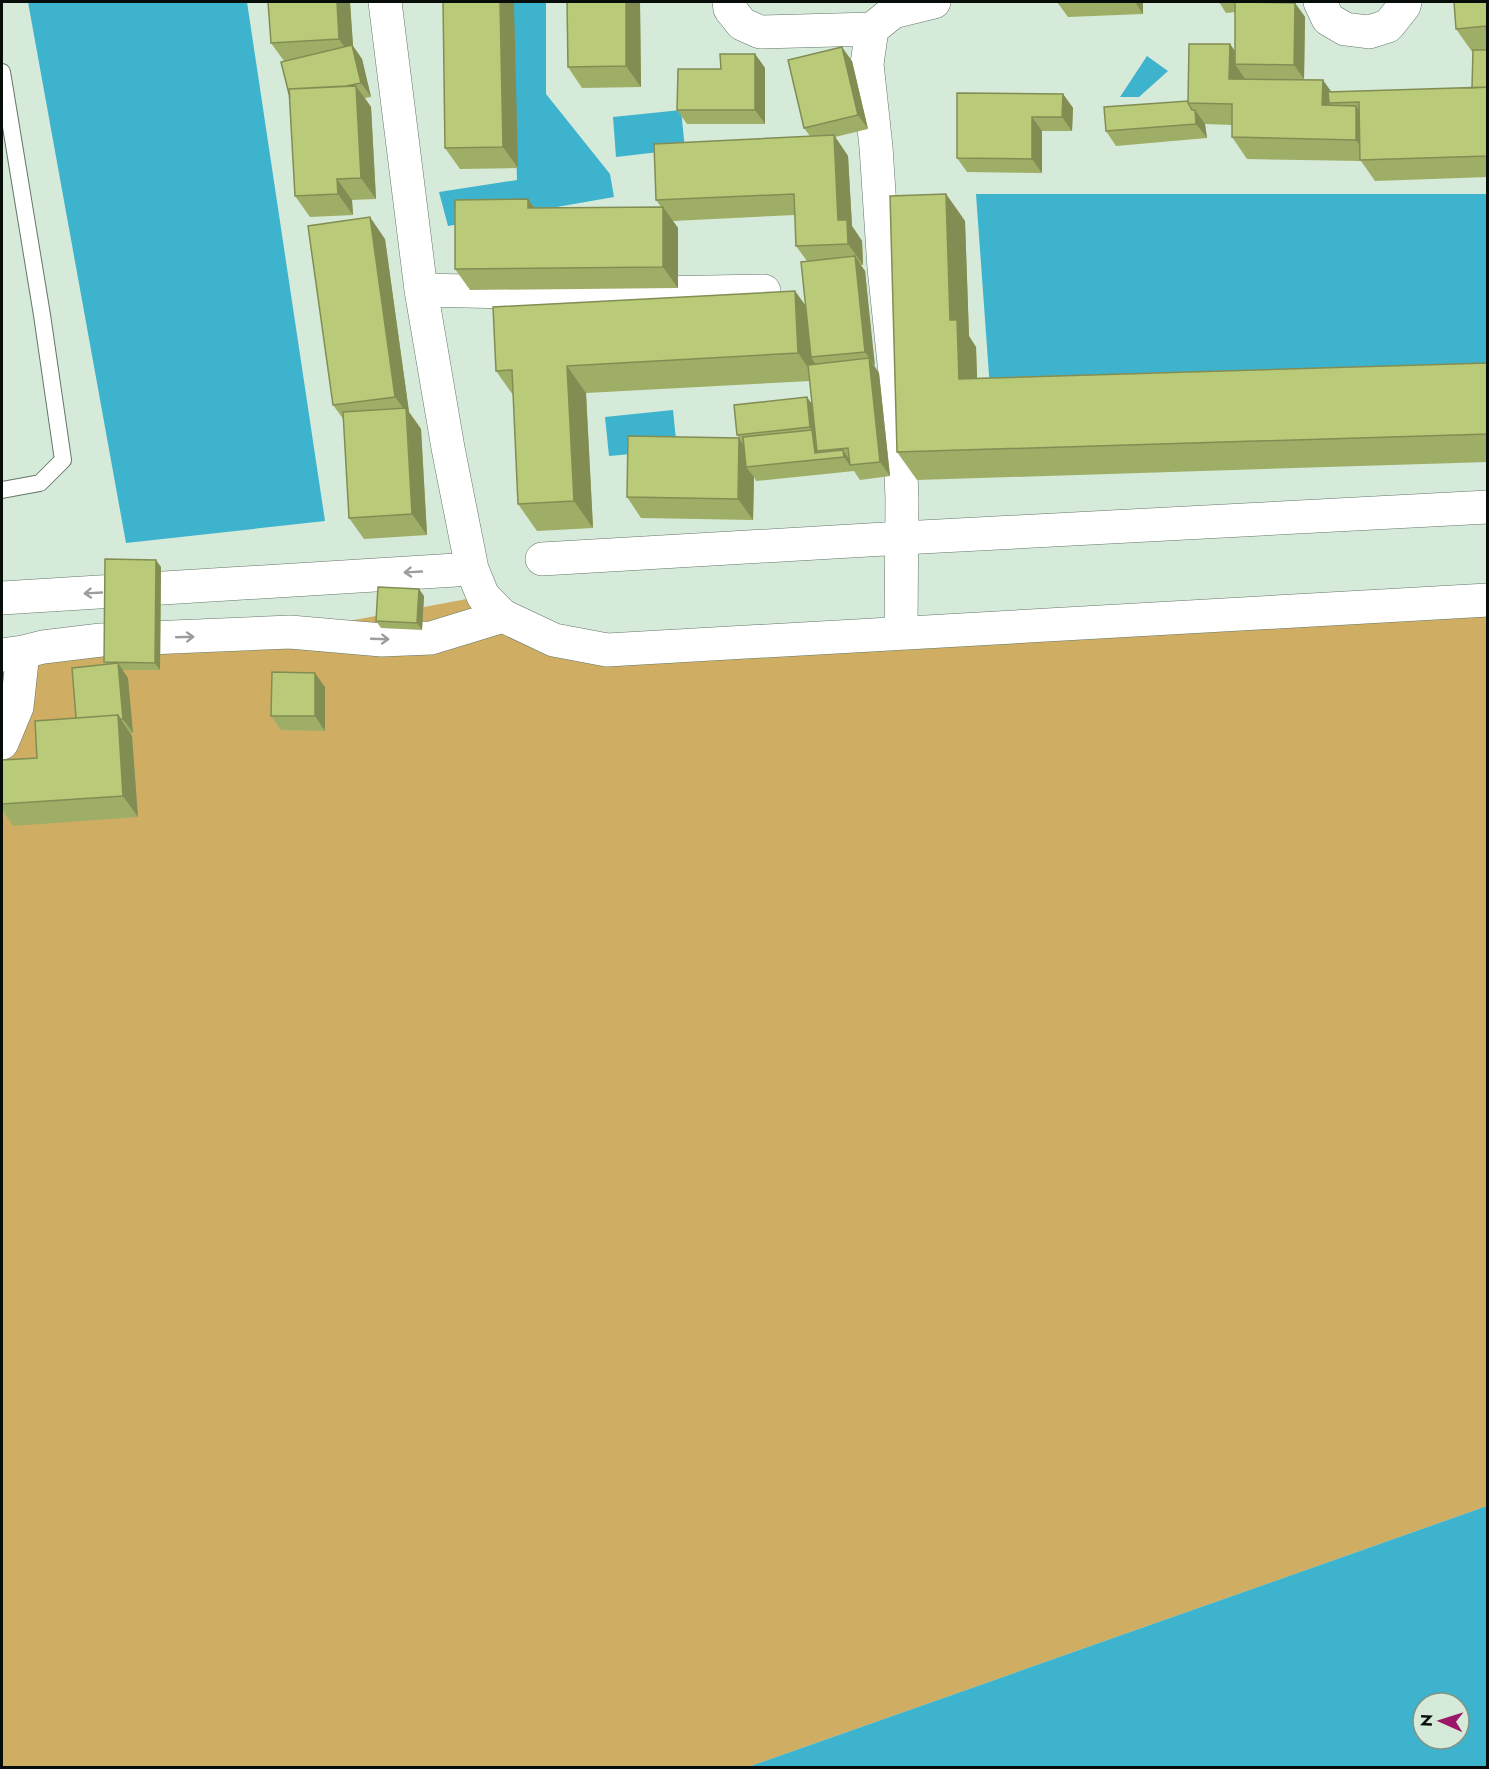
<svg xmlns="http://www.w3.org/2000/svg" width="1489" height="1769" viewBox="0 0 1489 1769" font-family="Jost,sans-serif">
	<rect width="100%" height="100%" fill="#d5ead9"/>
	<path fill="#cfae64" d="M 483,596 L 554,640 L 1487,600 L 1487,1506 L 748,1767 L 2,1768 L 2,654 L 290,632 Z"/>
	<path fill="#3eb3cd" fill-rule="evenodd" d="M 28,2 L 247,2 L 325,521 L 126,543 Z
		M 511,2 L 546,2 L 546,94 L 610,174 L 614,197 L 448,226 L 439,192 L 517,180 Z
		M 1147,56 L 1168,71 L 1139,97 L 1120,97 Z
		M 681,110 L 685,149 L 616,157 L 613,117 Z
		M 976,194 L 1487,194 L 1487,368 L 990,389 Z
		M 673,410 L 677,450 L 609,456 L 605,417 Z
		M 1487,1506 L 1487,1767 L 748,1767 ZM 1423,1703 L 1459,1703 L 1459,1739 L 1423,1739 Z"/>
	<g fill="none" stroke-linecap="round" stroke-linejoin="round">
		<defs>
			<path id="lane" d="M 2,72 L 42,315 L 63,460 L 40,483 L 2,490"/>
			<path id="street" d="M 385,2 L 421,290 L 448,448 L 472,569 L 483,596 L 503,616 L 554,640 L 607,650 L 1488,600
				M 729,2 L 730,9 L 742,24 L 760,32 L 872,29
				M 1320,2 L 1328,19 L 1345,29 L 1369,32 L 1388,26 L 1404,6 L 1405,2
				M 421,290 L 599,294 L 764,291
				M 542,559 L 902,538 L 1488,507
				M 2,598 L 472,569
				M 901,632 L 902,499 L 898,401 L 884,268 L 876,147 L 867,64 L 872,29 L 893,12 L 934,2
				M 2,655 L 23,652 L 43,647 L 101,640 L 290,632 L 382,640 L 431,638 L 503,616
				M 2,743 L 17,707 L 23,652"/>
		</defs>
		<use href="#lane" stroke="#637667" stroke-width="18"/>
		<use href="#street" stroke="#637667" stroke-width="34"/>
		<use href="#lane" stroke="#fff" stroke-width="16"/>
		<use href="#street" stroke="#fff" stroke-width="33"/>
	</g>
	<path fill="#9fae67" d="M 350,2 L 353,46 L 362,59 L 371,97 L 365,98 L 371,107 L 376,199 L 352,200 L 353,215 L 310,217 L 295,196 L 290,98 L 284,61 L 271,43 Z
		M 443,2 L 518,168 L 460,169 L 445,148 Z
		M 567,2 L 640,2 L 641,87 L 582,88 L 568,67 Z
		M 1057,2 L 1143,2 L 1143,14 L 1068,17 Z
		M 1219,2 L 1290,2 L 1290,3 L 1295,3 L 1305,17 L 1304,79 L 1332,92 L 1472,88 L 1473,53 L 1456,29 L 1488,2 L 1488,177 L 1375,181 L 1361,161 L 1247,159 L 1232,137 L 1232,125 L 1205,124 L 1207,138 L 1116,146 L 1106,131 L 1188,101 L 1230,44 L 1235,51 L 1235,12 L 1226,13 Z
		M 755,54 L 765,68 L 765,124 L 687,124 L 677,110 L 721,69 Z
		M 852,61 L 868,129 L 835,137 L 848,156 L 852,226 L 862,241 L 863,265 L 860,265 L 865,271 L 874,366 L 879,373 L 890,476 L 860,480 L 854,471 L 756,481 L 754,477 L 753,520 L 641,518 L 627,497 L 744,445 L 737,435 L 812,405 L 810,381 L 586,393 L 593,528 L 537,531 L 518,504 L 513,395 L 496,371 L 795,291 L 806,306 L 807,261 L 796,246 L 795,215 L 673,221 L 678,228 L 678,288 L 470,290 L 455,269 L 528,199 L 535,208 L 661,207 L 656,200 L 810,136 L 804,128 Z
		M 1063,94 L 1073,108 L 1072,131 L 1042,131 L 1042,173 L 967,172 L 957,158 Z
		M 946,194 L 965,221 L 969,336 L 976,347 L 977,378 L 1488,363 L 1488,462 L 917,480 L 897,452 Z
		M 385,239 L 409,412 L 421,429 L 427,535 L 364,539 L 349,518 L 344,420 L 333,405 Z
		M 161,567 L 160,670 L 122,670 L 128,678 L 133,733 L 130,733 L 132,736 L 138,817 L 13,826 L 2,809 L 2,760 L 37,758 L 76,718 L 106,664 L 104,662 Z
		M 424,596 L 422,630 L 381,628 L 376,621 Z
		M 325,687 L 325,731 L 281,730 L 271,716 Z"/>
	<path fill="#828d54" d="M 337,2 L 350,2 L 353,46 L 362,59 L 371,97 L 361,83 L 354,60 L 339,39 Z
		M 500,2 L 514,2 L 518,168 L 503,147 Z
		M 626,2 L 640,2 L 641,87 L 626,66 Z
		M 1135,2 L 1143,2 L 1143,14 Z
		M 1295,3 L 1305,17 L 1304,79 L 1294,65 Z
		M 1230,44 L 1244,65 L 1235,64 L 1245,79 L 1229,79 Z
		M 842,47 L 852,61 L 868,129 L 858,115 Z
		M 755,54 L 765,68 L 765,124 L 755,110 Z
		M 1323,80 L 1338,101 L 1329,103 L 1337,116 L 1322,105 Z
		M 356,86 L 371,107 L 376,199 L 361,178 Z
		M 1063,94 L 1073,108 L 1072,131 L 1062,117 Z
		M 1356,106 L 1371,127 L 1370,161 L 1356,140 Z
		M 1195,110 L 1205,124 L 1207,138 L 1196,124 Z
		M 1032,117 L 1042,131 L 1042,173 L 1032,159 Z
		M 834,135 L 848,156 L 852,226 L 862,241 L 863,265 L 848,244 L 838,220 Z
		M 337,179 L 352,200 L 353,215 L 338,194 Z
		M 946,194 L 965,221 L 969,336 L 976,347 L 978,406 L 959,379 L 950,320 Z
		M 528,199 L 543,220 L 528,208 Z
		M 663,207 L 678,228 L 678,288 L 663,267 Z
		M 370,217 L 385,239 L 409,412 L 421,429 L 427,535 L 412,514 L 407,413 L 395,397 Z
		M 855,256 L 865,271 L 875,366 L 865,352 Z
		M 795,291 L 814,318 L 811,357 L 816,365 L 817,380 L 798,353 Z
		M 869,358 L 879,373 L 890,476 L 880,462 Z
		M 567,366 L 586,393 L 593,528 L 574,501 Z
		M 807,397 L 817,411 L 817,451 L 823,459 L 815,453 L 812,430 L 810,427 Z
		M 739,438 L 754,459 L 746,467 L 754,477 L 753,520 L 738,499 Z
		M 843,450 L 853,465 L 850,465 L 854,471 L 844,457 Z
		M 156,560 L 161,567 L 160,670 L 155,663 Z
		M 419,589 L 424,596 L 422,630 L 417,623 Z
		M 118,663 L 128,678 L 133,733 L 123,719 Z
		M 315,673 L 325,687 L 325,731 L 315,716 Z
		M 118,715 L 132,736 L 138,817 L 123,796 Z"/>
	<path fill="#b9ca78" stroke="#828d54" stroke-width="1.5" d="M 268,2 L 337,2 L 339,39 L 271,43 Z
		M 443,2 L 500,2 L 503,147 L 445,148 Z
		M 567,2 L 626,2 L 626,66 L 568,67 Z
		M 1235,2 L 1295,3 L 1294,65 L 1235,64 Z
		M 1454,2 L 1488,2 L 1488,42 L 1486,26 L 1456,29 Z
		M 1189,44 L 1230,44 L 1229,79 L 1323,80 L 1322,105 L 1356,106 L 1356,140 L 1232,137 L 1232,104 L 1188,103 Z
		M 352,45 L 361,83 L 346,86 L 289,89 L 290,98 L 281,62 Z
		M 842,47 L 858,115 L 804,128 L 788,60 Z
		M 1473,50 L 1488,50 L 1488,87 L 1472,88 Z
		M 720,54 L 755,54 L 755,110 L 677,110 L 678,69 L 721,69 Z
		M 356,86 L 361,178 L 337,179 L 338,194 L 295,196 L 289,89 Z
		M 1488,87 L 1488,156 L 1360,160 L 1359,102 L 1329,103 L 1328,92 Z
		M 957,93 L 1063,94 L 1062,117 L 1032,117 L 1032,159 L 957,158 Z
		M 1188,101 L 1188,103 L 1192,110 L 1195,110 L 1196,124 L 1106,131 L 1104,107 Z
		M 834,135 L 838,220 L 847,220 L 848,244 L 796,246 L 794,194 L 656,200 L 654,144 Z
		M 946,194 L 950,320 L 957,320 L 959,379 L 1488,363 L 1488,434 L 897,452 L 890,196 Z
		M 528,199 L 528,208 L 663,207 L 663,267 L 455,269 L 455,200 Z
		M 370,217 L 395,397 L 333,405 L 308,226 Z
		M 855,256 L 865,352 L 811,357 L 801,262 Z
		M 795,291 L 798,353 L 567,366 L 574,501 L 518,504 L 512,370 L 496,371 L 493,307 Z
		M 869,358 L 880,462 L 850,465 L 848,448 L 817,451 L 808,365 Z
		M 807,397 L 810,427 L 737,435 L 734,405 Z
		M 406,408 L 412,514 L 349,518 L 343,412 Z
		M 812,430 L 815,453 L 843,450 L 844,457 L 746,467 L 743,437 Z
		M 628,436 L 739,438 L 738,499 L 627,497 Z
		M 105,559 L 156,560 L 155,663 L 104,662 Z
		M 378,587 L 419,589 L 417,623 L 376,621 Z
		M 118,663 L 123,719 L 120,719 L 118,715 L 76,718 L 72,668 Z
		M 272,672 L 315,673 L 315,716 L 271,716 Z
		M 118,715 L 123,796 L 2,804 L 2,760 L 37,758 L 35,721 Z"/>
	<defs><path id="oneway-shaft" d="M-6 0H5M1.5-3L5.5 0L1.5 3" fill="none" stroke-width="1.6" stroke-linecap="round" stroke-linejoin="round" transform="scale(1.5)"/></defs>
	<g stroke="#9c9e9c">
		<use href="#oneway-shaft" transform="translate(413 572) rotate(177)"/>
		<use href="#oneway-shaft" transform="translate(93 593) rotate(177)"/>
		<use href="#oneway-shaft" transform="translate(185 637) rotate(-2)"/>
		<use href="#oneway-shaft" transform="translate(380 639) rotate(2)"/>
	</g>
	<rect width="1489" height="1769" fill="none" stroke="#070d08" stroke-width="6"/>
	<g transform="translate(1441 1721) rotate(273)"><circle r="28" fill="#d5ead9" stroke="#839285" stroke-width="1.5"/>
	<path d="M0-4.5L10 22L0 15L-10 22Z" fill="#9b1769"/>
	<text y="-9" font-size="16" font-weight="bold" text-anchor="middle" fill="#070d08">N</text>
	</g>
</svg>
